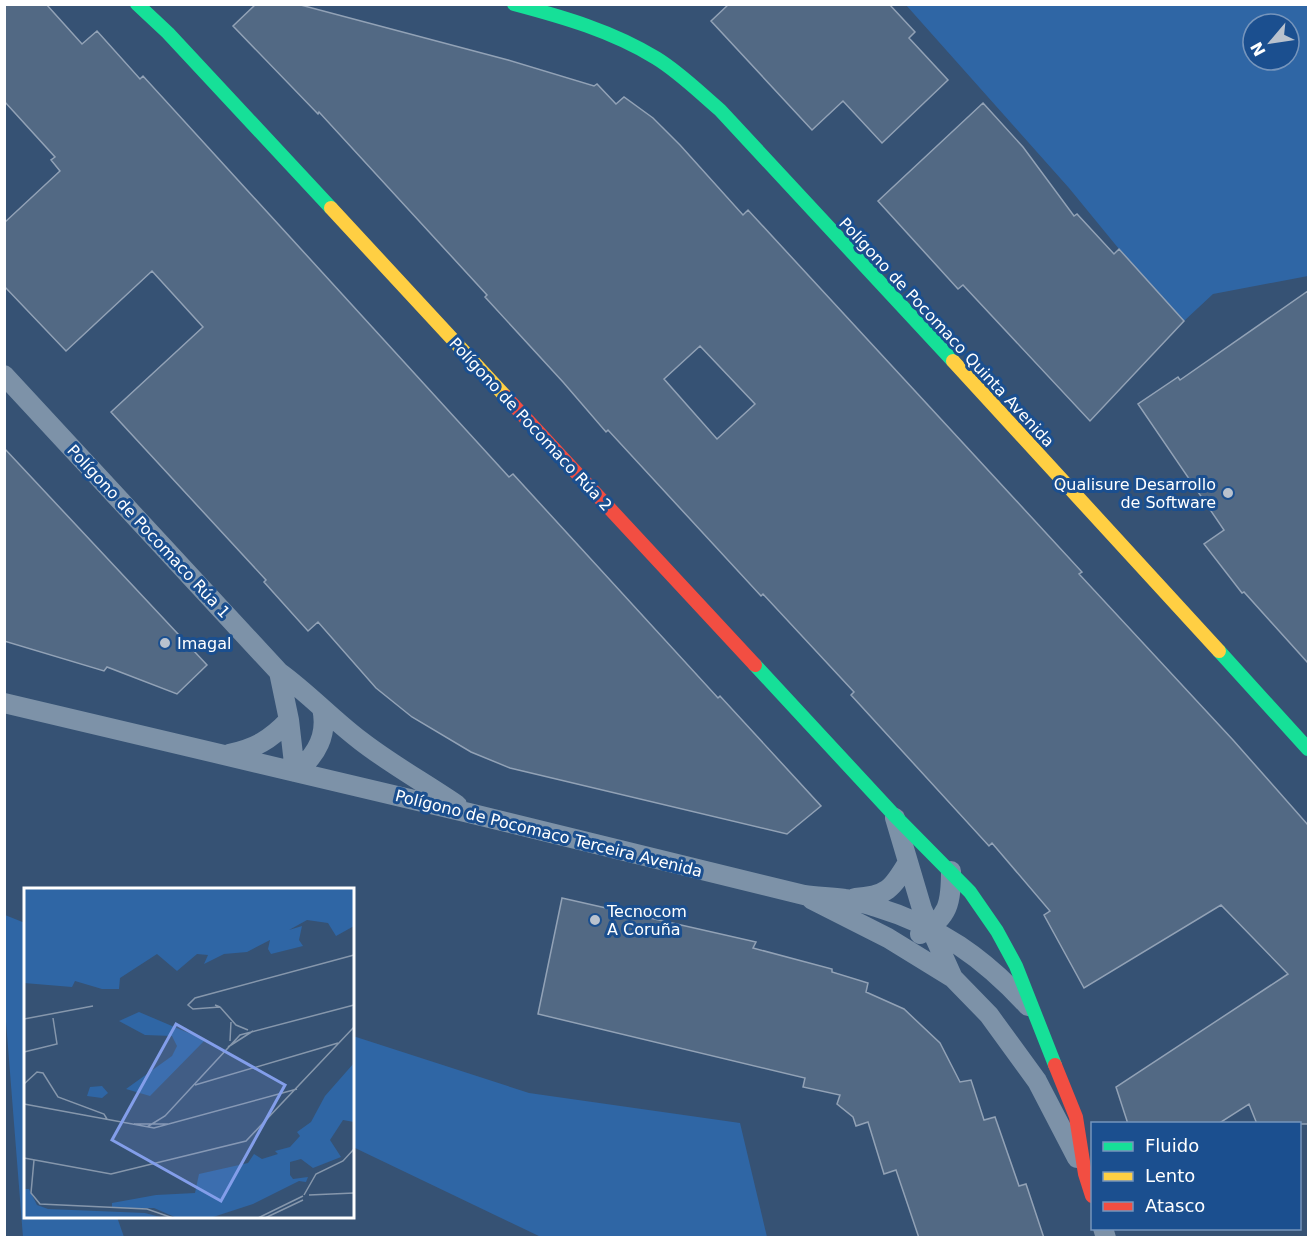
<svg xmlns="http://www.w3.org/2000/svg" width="1313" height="1242" viewBox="0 0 1313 1242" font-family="'DejaVu Sans',sans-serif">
	<rect width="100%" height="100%" fill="#365274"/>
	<path fill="#2f66a5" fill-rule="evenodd" d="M 906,5 L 1308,5 L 1308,276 L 1213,294 L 1184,321 L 1119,249 L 1069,188 ZM 1253,24 L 1289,24 L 1289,60 L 1253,60 Z
		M 5,915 L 25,923 L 26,1216 L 117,1217 L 124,1237 L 23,1237 L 5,1009 Z
		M 353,1036 L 529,1093 L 740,1123 L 767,1237 L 541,1237 L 353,1147 Z"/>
	<path fill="#526984" stroke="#92a2b6" stroke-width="1.5" fill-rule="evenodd" d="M 4,4 L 46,4 L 82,44 L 97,31 L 140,79 L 143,76 L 509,477 L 513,474 L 718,698 L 720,696 L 821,806 L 787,834 L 510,768 L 471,752 L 412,717 L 376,688 L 318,622 L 308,631 L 264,582 L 266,580 L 111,412 L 203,327 L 152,271 L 66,351 L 4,286 L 4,223 L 60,171 L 51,160 L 55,157 L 4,101 Z
		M 256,4 L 297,4 L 508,60 L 594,86 L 597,84 L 616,104 L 624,97 L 653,118 L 680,145 L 743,215 L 748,210 L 1082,572 L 1079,574 L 1233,740 L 1308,825 L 1308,1124 L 1257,1124 L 1249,1104 L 1218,1124 L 1128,1124 L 1116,1087 L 1288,974 L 1221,905 L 1084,988 L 1044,915 L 1050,911 L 992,843 L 989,846 L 851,695 L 854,692 L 763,594 L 761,596 L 608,430 L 606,432 L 563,382 L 485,297 L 487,295 L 319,112 L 318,114 L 233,26 ZM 700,346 L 755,404 L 717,439 L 664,379 Z
		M 729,4 L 889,4 L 915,32 L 909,38 L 948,80 L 882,143 L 843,101 L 812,130 L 711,21 Z
		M 983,103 L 1023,147 L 1074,216 L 1077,214 L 1114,254 L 1119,249 L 1184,321 L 1090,421 L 963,285 L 958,289 L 878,201 Z
		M 1308,291 L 1308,663 L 1244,592 L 1242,593 L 1204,544 L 1224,530 L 1138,404 L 1178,377 L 1180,380 Z
		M 4,448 L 207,665 L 177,694 L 107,667 L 104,671 L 4,641 Z
		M 562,898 L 756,942 L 753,948 L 832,969 L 832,972 L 868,983 L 866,992 L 904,1009 L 940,1043 L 960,1082 L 971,1080 L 984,1120 L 995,1117 L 1019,1186 L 1026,1184 L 1044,1238 L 919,1238 L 896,1170 L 884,1174 L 868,1122 L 856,1126 L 853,1117 L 837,1104 L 840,1095 L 803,1087 L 805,1078 L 538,1014 Z"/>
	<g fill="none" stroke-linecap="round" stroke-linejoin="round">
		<path stroke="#7d92a8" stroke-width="20" d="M 4,375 L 279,672 C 308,693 332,719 361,741 C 392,765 425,783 457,805
			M 4,703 L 469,813 L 804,895 C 817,897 831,897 845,899 C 855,900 866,904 876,907 C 939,926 984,958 1028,1006
			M 289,720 L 295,772 C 317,756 328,734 322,708
			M 229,754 C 256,748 270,740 289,720 L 279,672
			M 895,818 L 922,909 L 953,978 L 989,1015 L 1037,1081 L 1077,1158
			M 855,898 C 887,896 892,889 908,862
			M 811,899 L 888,938 L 953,978
			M 920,934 C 949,917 951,903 951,871
			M 1103,1228 L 1106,1238"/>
		<path stroke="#16e098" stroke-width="14" d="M 137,4 L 168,33 L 331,208
			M 514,4 C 563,17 612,31 656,58 C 679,72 699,92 720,110 L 953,361
			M 1219,651 L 1308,749
			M 755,665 L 894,815 L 970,892 L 997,931 L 1016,966 L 1055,1065"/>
		<path stroke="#ffcf43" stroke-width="14" d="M 331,208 L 506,397
			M 953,361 L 1219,651"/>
		<path stroke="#f24e42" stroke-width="14" d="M 506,397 L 755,665
			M 1055,1065 L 1076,1117 L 1085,1174 L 1092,1196"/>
	</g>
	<g fill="#b9c2ce" stroke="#1b4f8f" stroke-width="2">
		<circle cx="1228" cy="493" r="6"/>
		<circle cx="165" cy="643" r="6"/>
		<circle cx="595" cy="920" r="6"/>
	</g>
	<g text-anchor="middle" stroke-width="6" stroke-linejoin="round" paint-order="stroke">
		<g font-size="16" fill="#fff" stroke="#1b4f8f">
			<text transform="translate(947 332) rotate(47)" y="6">Polígono de Pocomaco Quinta Avenida</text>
			<text transform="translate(531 424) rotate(47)" y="6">Polígono de Pocomaco Rúa 2</text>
			<text transform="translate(149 531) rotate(47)" y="6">Polígono de Pocomaco Rúa 1</text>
			<text transform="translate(549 833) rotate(14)" y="6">Polígono de Pocomaco Terceira Avenida</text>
		</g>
		<g font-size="16" fill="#fff" stroke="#1b4f8f" text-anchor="start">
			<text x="1216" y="490" text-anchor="end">Qualisure Desarrollo<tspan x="1216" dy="18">de Software</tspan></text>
			<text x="177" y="649">Imagal</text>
			<text x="607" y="917">Tecnocom<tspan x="607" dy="18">A Coruña</tspan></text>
		</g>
	</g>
	<g transform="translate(24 888)">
		<rect width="330" height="330" fill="#365274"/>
		<path d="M 0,0 L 330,0 L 330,38 L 312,48 L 304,35 L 283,32 L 265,42 L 278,38 L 275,52 L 279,58 L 247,66 L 244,61 L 246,52 L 223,64 L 200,66 L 180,76 L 184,67 L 173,66 L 153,83 L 133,66 L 96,90 L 95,101 L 78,101 L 51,93 L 48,99 L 0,95 ZM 115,124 L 181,152 L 126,208 L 102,201 L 148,168 L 153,158 L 148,148 L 121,147 L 95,133 ZM 330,175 L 330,234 L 319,232 L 306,252 L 317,269 L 289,280 L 277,271 L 266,274 L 266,287 L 269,291 L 284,289 L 282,294 L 275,293 L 229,316 L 186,330 L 153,330 L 130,320 L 88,320 L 88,315 L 132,307 L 171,305 L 175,286 L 224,275 L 230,266 L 238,271 L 254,266 L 251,263 L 266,259 L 276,248 L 273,244 L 287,234 L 301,208 ZM 78,198 L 84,205 L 78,210 L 63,208 L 66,199 ZM 0,301 L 5,301 L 13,317 L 24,321 L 121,325 L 140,330 L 0,330 Z" fill="#2f66a5"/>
		<path fill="none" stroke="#8697ac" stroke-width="1.5" d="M 191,117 L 196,119 L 169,121 L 164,117 L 171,110 L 330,67M 196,119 L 212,137 L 224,142M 0,131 L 69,118M 206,153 L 207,134M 204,159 L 229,143M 0,164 L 33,156 L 29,130M 0,196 L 13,184 L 19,185 L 34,209 L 80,226 L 83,231M 171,197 L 314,155M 0,216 L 130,240 L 273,201M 110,236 L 144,236M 123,239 L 141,228 L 216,147 L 330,117M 0,270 L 87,286 L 222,253 L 330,139M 10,272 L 7,305 L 16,316 L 123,321 L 149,330M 280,307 L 292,286 L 319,273 L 330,261M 285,307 L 330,305M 234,330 L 279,308M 241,330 L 279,312"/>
		<path fill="#839eea" fill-opacity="0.15" stroke="#839eea" stroke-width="3" d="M 152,136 L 261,197 L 197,313 L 88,252 Z"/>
		<rect width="330" height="330" fill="none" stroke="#fff" stroke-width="3"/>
	</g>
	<rect width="1313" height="1242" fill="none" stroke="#ffffff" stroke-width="12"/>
	<rect x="1091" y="1122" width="210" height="108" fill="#1b4f8f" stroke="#7695bc" stroke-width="1.5"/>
	<rect x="1103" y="1142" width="30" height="9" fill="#16e098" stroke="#7695bc" stroke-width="1.5"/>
	<text x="1145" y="1152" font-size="18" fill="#ffffff">Fluido</text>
	<rect x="1103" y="1172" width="30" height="9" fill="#ffcf43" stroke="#7695bc" stroke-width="1.5"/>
	<text x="1145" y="1182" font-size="18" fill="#ffffff">Lento</text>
	<rect x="1103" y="1202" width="30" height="9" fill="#f24e42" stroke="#7695bc" stroke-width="1.5"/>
	<text x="1145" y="1212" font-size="18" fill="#ffffff">Atasco</text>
	<g transform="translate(1271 42) rotate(241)"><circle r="28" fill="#1b4f8f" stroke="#7695bc" stroke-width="1.5"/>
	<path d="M0-4.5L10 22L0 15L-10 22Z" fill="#b9c2ce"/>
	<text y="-9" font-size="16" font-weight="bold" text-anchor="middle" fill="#ffffff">N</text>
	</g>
</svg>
